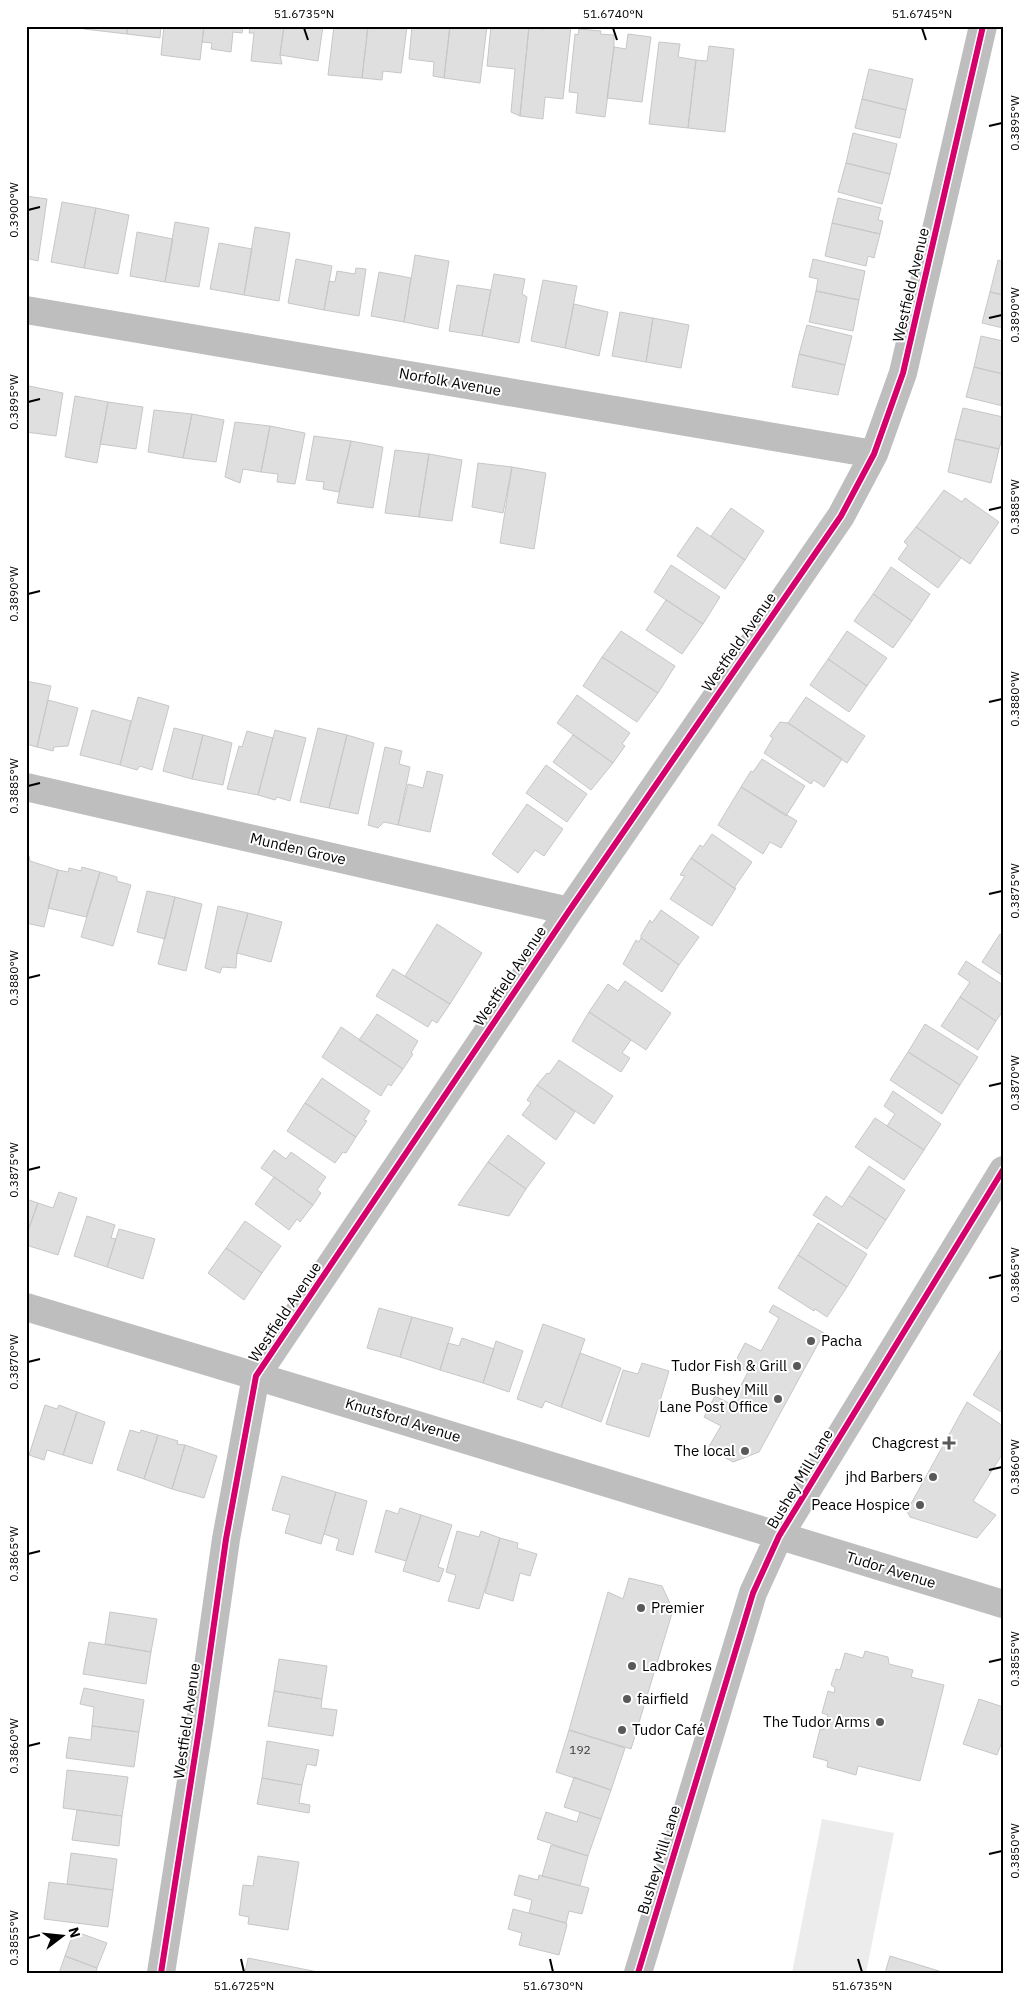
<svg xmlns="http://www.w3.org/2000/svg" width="1029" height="1999" viewBox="0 0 1029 1999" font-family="'IBM Plex Sans',sans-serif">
	<rect width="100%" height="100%" fill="#fff"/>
	<path fill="#ececec" d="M 822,1819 L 894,1833 L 866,1973 L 792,1973 Z"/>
	<path fill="#dfdfdf" stroke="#c7c7c7" d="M 85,26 L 127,26 L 127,34 L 84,29 Z
		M 127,26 L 161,26 L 160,38 L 127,34 Z
		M 164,26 L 204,26 L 200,60 L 161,55 Z
		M 204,26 L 243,26 L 242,33 L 233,32 L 231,52 L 211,49 L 212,43 L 202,42 Z
		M 250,26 L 284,26 L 280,55 L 282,64 L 251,61 L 254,33 L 249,33 Z
		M 284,26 L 323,26 L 318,61 L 280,55 Z
		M 334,26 L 368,26 L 362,78 L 328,75 Z
		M 368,26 L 407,26 L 401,73 L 383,71 L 382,80 L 362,78 Z
		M 412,26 L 450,26 L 444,78 L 433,76 L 434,62 L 409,59 Z
		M 450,26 L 487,26 L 480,83 L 444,78 Z
		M 491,26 L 529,27 L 520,116 L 511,112 L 515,69 L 487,66 Z
		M 545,26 L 571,26 L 563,99 L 545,97 L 543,119 L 520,116 L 529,27 L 544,29 Z
		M 579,29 L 601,31 L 600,34 L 614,35 L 614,47 L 605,117 L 576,113 L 578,93 L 569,92 L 575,34 L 578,35 Z
		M 628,34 L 651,37 L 642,102 L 607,98 L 614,47 L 626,49 Z
		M 659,42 L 680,44 L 678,57 L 696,60 L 688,128 L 649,124 Z
		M 709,46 L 734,49 L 725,132 L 688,128 L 696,60 L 707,61 Z
		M 869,69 L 913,79 L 906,110 L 862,99 Z
		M 862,99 L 906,110 L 900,138 L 855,128 Z
		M 853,133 L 897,144 L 890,174 L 846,163 Z
		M 846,163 L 890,174 L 882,204 L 838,192 Z
		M 26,196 L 47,199 L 38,261 L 26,258 Z
		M 838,198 L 881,208 L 878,220 L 883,221 L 880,234 L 832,223 Z
		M 62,202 L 96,208 L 84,268 L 51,262 Z
		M 96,208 L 129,215 L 118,274 L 84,268 Z
		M 175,222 L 209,228 L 199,287 L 165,282 Z
		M 832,223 L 880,234 L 874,258 L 868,256 L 866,266 L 825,256 Z
		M 255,227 L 290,233 L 279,301 L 244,295 Z
		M 137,232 L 173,239 L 165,282 L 130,276 Z
		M 219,243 L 252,249 L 244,295 L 210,289 Z
		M 415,255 L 449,261 L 438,329 L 404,322 Z
		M 296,259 L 332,266 L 324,310 L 288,303 Z
		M 813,259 L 865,271 L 859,300 L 816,291 L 818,279 L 809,277 Z
		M 998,260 L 1003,262 L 1003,295 L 990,292 Z
		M 356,268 L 366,269 L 359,316 L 324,310 L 329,281 L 335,282 L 337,271 L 355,274 Z
		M 379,272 L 411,278 L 404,322 L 371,316 Z
		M 494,274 L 525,279 L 522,294 L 527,297 L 519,343 L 482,336 Z
		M 543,280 L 577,286 L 565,348 L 531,341 Z
		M 457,285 L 491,290 L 482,336 L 449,331 Z
		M 816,291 L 859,300 L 853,331 L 809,322 Z
		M 990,292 L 1003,295 L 1003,328 L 982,323 Z
		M 574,304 L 608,312 L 599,356 L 565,348 Z
		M 620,312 L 653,318 L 646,362 L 612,356 Z
		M 653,318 L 689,325 L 681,368 L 646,362 Z
		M 807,325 L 852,336 L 845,365 L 799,354 Z
		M 981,336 L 1003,341 L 1003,374 L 974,367 Z
		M 799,354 L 845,365 L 838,395 L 792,387 Z
		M 974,367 L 1003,374 L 1003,406 L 966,397 Z
		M 29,386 L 63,393 L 56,436 L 26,432 L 26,402 Z
		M 75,396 L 108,402 L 97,463 L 65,457 Z
		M 108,402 L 143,407 L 136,449 L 100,444 Z
		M 963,408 L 1003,417 L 1003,434 L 999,449 L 955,439 Z
		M 154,410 L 192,414 L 183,458 L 148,452 Z
		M 192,414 L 224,420 L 216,462 L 183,458 Z
		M 235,422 L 270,426 L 261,472 L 243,469 L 240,483 L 225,477 Z
		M 270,426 L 305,433 L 295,484 L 277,482 L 278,474 L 261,472 Z
		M 314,436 L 351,441 L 339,492 L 323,489 L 324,482 L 306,480 Z
		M 955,439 L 999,449 L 991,483 L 948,472 Z
		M 351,441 L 383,447 L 373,508 L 337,503 Z
		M 395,450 L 429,454 L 419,517 L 385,513 Z
		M 429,454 L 462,460 L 452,521 L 419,517 Z
		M 478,463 L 512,467 L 503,513 L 472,507 Z
		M 512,467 L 546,473 L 534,549 L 500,543 Z
		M 944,490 L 962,502 L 965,498 L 999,522 L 970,564 L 916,527 Z
		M 731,508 L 764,531 L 745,560 L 711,536 Z
		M 697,527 L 745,560 L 725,589 L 677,556 Z
		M 916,527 L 961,558 L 938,588 L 898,559 L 908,545 L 904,542 Z
		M 671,565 L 720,597 L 703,624 L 654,592 Z
		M 891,567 L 930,594 L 912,621 L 873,594 Z
		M 873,594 L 912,621 L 893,648 L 854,621 Z
		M 666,600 L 703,624 L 682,654 L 646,630 Z
		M 621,631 L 675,666 L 658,693 L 602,657 Z
		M 847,631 L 887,658 L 867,686 L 828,659 Z
		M 602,657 L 658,693 L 637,722 L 583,686 Z
		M 828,659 L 867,686 L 849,712 L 810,685 Z
		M 26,681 L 51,686 L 37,747 L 26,744 Z
		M 577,695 L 630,733 L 622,744 L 625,746 L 613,763 L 557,723 Z
		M 138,697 L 169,706 L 152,770 L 140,766 L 137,770 L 120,765 Z
		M 806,697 L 865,736 L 847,763 L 788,723 Z
		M 48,700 L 78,708 L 68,746 L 54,747 L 53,751 L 37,747 Z
		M 92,710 L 131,721 L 120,765 L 80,755 Z
		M 780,722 L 788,723 L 842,759 L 824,787 L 814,780 L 811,784 L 764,753 L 773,738 L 770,736 Z
		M 174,728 L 203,735 L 192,779 L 163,771 Z
		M 318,728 L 347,735 L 329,808 L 300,802 Z
		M 275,730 L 306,738 L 290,801 L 277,797 L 275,800 L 258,795 Z
		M 247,731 L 273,738 L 258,795 L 227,789 L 239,746 L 242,747 Z
		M 203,735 L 232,743 L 223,785 L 192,779 Z
		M 347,735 L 374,743 L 358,814 L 329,808 Z
		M 573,735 L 613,763 L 591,790 L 553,762 Z
		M 385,747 L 402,751 L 399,764 L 410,767 L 398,825 L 384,822 L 378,828 L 368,825 Z
		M 762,759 L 805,786 L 786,816 L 741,787 L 751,771 L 753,772 Z
		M 546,765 L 587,794 L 567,822 L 526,793 Z
		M 427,771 L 443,775 L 430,832 L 398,825 L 408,784 L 423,788 Z
		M 741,787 L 797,821 L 781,848 L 770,842 L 763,854 L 718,825 Z
		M 527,804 L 563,829 L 544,856 L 535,850 L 518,873 L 492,854 Z
		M 712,834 L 752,862 L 734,888 L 691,858 L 700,845 L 703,847 Z
		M 26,855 L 29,856 L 30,861 L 58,870 L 44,927 L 26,923 Z
		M 691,858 L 734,888 L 736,888 L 712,926 L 670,899 L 685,876 L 680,875 Z
		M 82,867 L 100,872 L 86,917 L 48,908 L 58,870 L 68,872 L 69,868 L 81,871 Z
		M 100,872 L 117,877 L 117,881 L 131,885 L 113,946 L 81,937 Z
		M 147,891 L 175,897 L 165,939 L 137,932 Z
		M 175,897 L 202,904 L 186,971 L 158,964 Z
		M 218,906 L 248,913 L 237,953 L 236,968 L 222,967 L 220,973 L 205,968 Z
		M 661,910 L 699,937 L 679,965 L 641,938 L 641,935 L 650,920 L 652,923 Z
		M 248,913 L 282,922 L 271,962 L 237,953 Z
		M 437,924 L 482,953 L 450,1004 L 405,976 Z
		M 1000,934 L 1003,936 L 1003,976 L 982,962 Z
		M 641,938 L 679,965 L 662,992 L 623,964 L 636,940 L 639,942 Z
		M 966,961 L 1003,985 L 1003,1011 L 996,1021 L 960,997 L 970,982 L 958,974 Z
		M 393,969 L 450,1004 L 437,1023 L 432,1020 L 428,1027 L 376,996 Z
		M 625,981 L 671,1013 L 646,1050 L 589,1012 L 608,984 L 618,991 Z
		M 960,997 L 996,1021 L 978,1050 L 941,1026 Z
		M 589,1012 L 631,1040 L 622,1053 L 630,1058 L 621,1072 L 572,1041 Z
		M 377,1014 L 418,1041 L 411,1053 L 413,1054 L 403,1069 L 359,1040 Z
		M 925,1024 L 978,1057 L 960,1085 L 908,1052 Z
		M 341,1027 L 403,1069 L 391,1086 L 388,1084 L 381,1096 L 322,1057 Z
		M 908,1052 L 960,1085 L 942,1114 L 890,1080 Z
		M 559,1060 L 613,1096 L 594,1124 L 537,1085 L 547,1073 L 549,1074 Z
		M 322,1078 L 370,1111 L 364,1120 L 367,1121 L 356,1137 L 305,1103 Z
		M 537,1085 L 575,1112 L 556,1140 L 522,1115 L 531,1103 L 527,1100 Z
		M 893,1091 L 941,1124 L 924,1150 L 887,1126 L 895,1114 L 884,1106 Z
		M 305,1103 L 356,1137 L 346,1153 L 343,1152 L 335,1163 L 287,1131 Z
		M 875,1118 L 924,1150 L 904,1180 L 855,1147 Z
		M 508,1135 L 545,1163 L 526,1189 L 488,1162 Z
		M 274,1150 L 286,1159 L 291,1152 L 326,1177 L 317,1190 L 321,1193 L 313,1205 L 261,1168 Z
		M 488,1162 L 526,1189 L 509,1216 L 458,1205 Z
		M 869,1166 L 905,1190 L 886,1220 L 849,1196 Z
		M 274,1177 L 313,1205 L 300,1222 L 297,1219 L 289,1230 L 255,1204 Z
		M 59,1192 L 77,1198 L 58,1255 L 26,1245 L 26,1236 L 38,1203 L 53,1208 Z
		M 826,1196 L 842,1207 L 849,1196 L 886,1220 L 867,1249 L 813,1215 Z
		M 26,1199 L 38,1203 L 26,1236 Z
		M 87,1216 L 115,1225 L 111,1238 L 116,1239 L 107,1267 L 74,1256 Z
		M 245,1221 L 281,1246 L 262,1273 L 226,1248 Z
		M 818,1223 L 867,1254 L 847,1287 L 798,1255 Z
		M 119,1229 L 155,1239 L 143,1279 L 107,1267 Z
		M 226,1248 L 262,1273 L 244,1300 L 208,1273 Z
		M 798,1255 L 847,1287 L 827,1317 L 815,1309 L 814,1311 L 778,1288 Z
		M 773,1305 L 824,1333 L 759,1452 L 733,1462 L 708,1448 L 721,1426 L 704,1417 L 715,1396 L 731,1404 L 748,1372 L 734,1364 L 745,1343 L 761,1351 L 779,1318 L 769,1312 Z
		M 379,1308 L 412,1317 L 400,1357 L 367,1348 Z
		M 412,1317 L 453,1328 L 440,1370 L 400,1357 Z
		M 543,1324 L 585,1339 L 561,1407 L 545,1401 L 542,1408 L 517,1399 Z
		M 462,1338 L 494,1349 L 483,1383 L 440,1370 L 448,1343 L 459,1346 Z
		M 496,1341 L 523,1351 L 509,1392 L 483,1383 Z
		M 1003,1347 L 1003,1413 L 973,1395 Z
		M 580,1353 L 621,1368 L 601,1422 L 561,1407 Z
		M 642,1363 L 669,1371 L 649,1437 L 606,1424 L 623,1370 L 638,1374 Z
		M 967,1402 L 1003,1426 L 1003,1453 L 973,1501 L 996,1515 L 977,1538 L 910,1517 L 907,1511 Z
		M 45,1405 L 57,1409 L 59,1405 L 77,1412 L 63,1455 L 47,1450 L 44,1460 L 29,1455 Z
		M 77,1412 L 105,1422 L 92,1464 L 63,1455 Z
		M 130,1430 L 140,1433 L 141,1430 L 158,1435 L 144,1479 L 117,1470 Z
		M 158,1435 L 178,1441 L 177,1444 L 185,1445 L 172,1489 L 144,1479 Z
		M 185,1445 L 217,1456 L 204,1498 L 172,1489 Z
		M 282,1476 L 336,1492 L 321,1544 L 285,1533 L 290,1515 L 272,1510 Z
		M 336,1492 L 367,1501 L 353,1555 L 336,1550 L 339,1539 L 324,1534 Z
		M 400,1508 L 421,1515 L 406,1561 L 375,1552 L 386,1510 L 398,1514 Z
		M 421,1515 L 452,1525 L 438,1567 L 444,1569 L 439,1582 L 403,1571 Z
		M 457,1531 L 479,1537 L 481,1531 L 500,1538 L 479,1609 L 448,1601 L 456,1575 L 446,1572 Z
		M 500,1538 L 518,1543 L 517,1548 L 537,1554 L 530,1576 L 520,1573 L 513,1601 L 485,1593 Z
		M 629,1578 L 662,1586 L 673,1610 L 631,1749 L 569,1730 L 608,1592 L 623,1599 Z
		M 110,1612 L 157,1619 L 151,1652 L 105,1644 Z
		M 89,1642 L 151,1652 L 146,1684 L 83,1674 Z
		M 865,1651 L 888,1657 L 889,1664 L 913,1670 L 911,1677 L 944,1685 L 920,1781 L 858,1766 L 856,1775 L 827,1767 L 828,1761 L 813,1757 L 820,1729 L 823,1730 L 828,1715 L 822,1713 L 828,1691 L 834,1693 L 835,1688 L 831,1685 L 836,1669 L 840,1670 L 845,1653 L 863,1658 Z
		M 279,1659 L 327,1666 L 322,1699 L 274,1691 Z
		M 84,1688 L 144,1700 L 139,1732 L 92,1726 L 94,1707 L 80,1704 Z
		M 274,1691 L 322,1699 L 321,1708 L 337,1710 L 333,1736 L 268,1726 Z
		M 979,1699 L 1003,1707 L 1003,1739 L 997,1755 L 963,1744 Z
		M 92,1726 L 139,1732 L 134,1767 L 66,1758 L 69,1737 L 91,1740 Z
		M 569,1730 L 625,1748 L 611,1790 L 556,1772 Z
		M 267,1741 L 319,1750 L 316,1766 L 307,1764 L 302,1785 L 262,1778 Z
		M 67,1770 L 128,1777 L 122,1816 L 63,1808 Z
		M 574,1777 L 611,1790 L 601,1819 L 564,1807 Z
		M 262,1778 L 302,1785 L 299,1803 L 310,1805 L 309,1813 L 257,1804 Z
		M 77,1810 L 122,1816 L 119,1846 L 72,1840 Z
		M 546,1812 L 577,1822 L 580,1812 L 601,1819 L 588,1856 L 537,1839 Z
		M 551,1845 L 588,1856 L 580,1886 L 542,1876 Z
		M 71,1853 L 117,1859 L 113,1890 L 67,1884 Z
		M 258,1856 L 299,1862 L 288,1930 L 248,1924 L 249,1917 L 239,1915 L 243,1885 L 253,1886 Z
		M 519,1875 L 538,1880 L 539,1875 L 589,1888 L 582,1914 L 569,1911 L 566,1923 L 529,1913 L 532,1900 L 514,1895 Z
		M 49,1882 L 113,1890 L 108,1927 L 44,1919 Z
		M 513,1909 L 566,1923 L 567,1925 L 559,1955 L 519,1945 L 522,1933 L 508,1929 Z
		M 74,1931 L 107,1943 L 97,1968 L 65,1956 Z
		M 65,1956 L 97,1968 L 96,1973 L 59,1973 Z
		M 890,1956 L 939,1971 L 939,1973 L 885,1973 Z
		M 248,1958 L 323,1973 L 245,1973 Z"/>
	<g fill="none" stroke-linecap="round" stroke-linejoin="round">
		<path stroke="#bebebe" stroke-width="28" d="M 26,310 L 874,454
			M 26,787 L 569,911
			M 26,1307 L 355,1406 L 1003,1604
			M 161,1973 L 200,1723 L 226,1539 L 256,1376 L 569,911 L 841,516 L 874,454 L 903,373 L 983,26
			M 638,1973 L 753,1593 L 779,1536 L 1003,1170"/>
		<defs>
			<path id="cycleway" d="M 161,1973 L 200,1723 L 226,1539 L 256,1376 L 569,911 L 841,516 L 874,454 L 903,373 L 983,26
				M 638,1973 L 753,1593 L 779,1536 L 1003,1170"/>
		</defs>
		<use href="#cycleway" stroke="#fff" stroke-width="9"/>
		<use href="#cycleway" stroke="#d6006c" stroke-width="6"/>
	</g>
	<path fill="none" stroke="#000" stroke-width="2" d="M 304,28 L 308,40M 613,28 L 617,40M 922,28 L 926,40M 989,126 L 1002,123M 28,210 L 40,207M 989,318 L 1002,315M 28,402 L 40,399M 989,510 L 1002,507M 28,594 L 40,591M 989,702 L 1002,699M 28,786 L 40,783M 989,894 L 1002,891M 28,978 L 40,975M 989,1086 L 1002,1083M 28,1170 L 40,1167M 989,1278 L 1002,1275M 28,1362 L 40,1359M 989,1470 L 1002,1467M 28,1554 L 40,1551M 989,1662 L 1002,1659M 28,1746 L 40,1743M 989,1854 L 1002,1851M 28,1938 L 40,1935M 241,1959 L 244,1972M 550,1959 L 553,1972M 858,1959 L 862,1972"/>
	<g fill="#595959" stroke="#fff" stroke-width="2">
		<circle cx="811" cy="1341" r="5"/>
		<circle cx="797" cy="1366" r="5"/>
		<circle cx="778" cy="1399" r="5"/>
		<path d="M946.5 1435.5h5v5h5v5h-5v5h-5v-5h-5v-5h5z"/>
		<circle cx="745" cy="1451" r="5"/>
		<circle cx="933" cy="1477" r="5"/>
		<circle cx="920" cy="1505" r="5"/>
		<circle cx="641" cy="1608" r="5"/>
		<circle cx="632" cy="1666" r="5"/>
		<circle cx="627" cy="1699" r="5"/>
		<circle cx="880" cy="1722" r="5"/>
		<circle cx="622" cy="1730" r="5"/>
	</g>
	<g text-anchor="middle" stroke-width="4" stroke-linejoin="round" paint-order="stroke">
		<g font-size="12" fill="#383838">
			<text x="580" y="1754">192</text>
		</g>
		<g font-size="15" fill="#000" stroke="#fff">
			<text transform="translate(911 285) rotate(-77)" y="5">Westfield Avenue</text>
			<text transform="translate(450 382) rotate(10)" y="5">Norfolk Avenue</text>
			<text transform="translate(739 642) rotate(-55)" y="5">Westfield Avenue</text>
			<text transform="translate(298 849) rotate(13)" y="5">Munden Grove</text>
			<text transform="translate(510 976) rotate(-56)" y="5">Westfield Avenue</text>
			<text transform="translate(285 1312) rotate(-56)" y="5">Westfield Avenue</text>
			<text transform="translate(403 1420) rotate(17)" y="5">Knutsford Avenue</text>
			<text transform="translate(800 1479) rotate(-59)" y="5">Bushey Mill Lane</text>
			<text transform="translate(891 1570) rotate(17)" y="5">Tudor Avenue</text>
			<text transform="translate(187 1721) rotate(-82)" y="5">Westfield Avenue</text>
			<text transform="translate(659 1860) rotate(-73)" y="5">Bushey Mill Lane</text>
		</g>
		<g font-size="15" fill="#000" stroke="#fff" text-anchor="end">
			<text x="821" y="1346" text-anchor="start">Pacha</text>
			<text x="787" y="1371">Tudor Fish &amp; Grill</text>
			<text x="768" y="1395">Bushey Mill<tspan x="768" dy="17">Lane Post Office</tspan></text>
			<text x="939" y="1448">Chagcrest</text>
			<text x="735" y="1456">The local</text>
			<text x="923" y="1482">jhd Barbers</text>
			<text x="910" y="1510">Peace Hospice</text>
			<text x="651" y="1613" text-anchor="start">Premier</text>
			<text x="642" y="1671" text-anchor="start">Ladbrokes</text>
			<text x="637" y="1704" text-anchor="start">fairfield</text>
			<text x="870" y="1727">The Tudor Arms</text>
			<text x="632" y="1735" text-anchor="start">Tudor Café</text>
		</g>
	</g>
	<rect width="1029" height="1999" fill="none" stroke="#ffffff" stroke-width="55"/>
	<g transform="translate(62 1936) rotate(74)" stroke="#ffffff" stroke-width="4" paint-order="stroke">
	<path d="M0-4L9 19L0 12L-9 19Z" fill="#000000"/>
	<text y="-8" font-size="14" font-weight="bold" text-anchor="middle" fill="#000000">N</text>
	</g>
	<rect x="28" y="28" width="974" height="1944" fill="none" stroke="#000" stroke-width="2"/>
	<g font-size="12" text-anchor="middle" fill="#000">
		<text x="304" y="18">51.6735°N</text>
		<text x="613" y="18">51.6740°N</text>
		<text x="922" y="18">51.6745°N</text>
		<text transform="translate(1015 123) rotate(-90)" y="4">0.3895°W</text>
		<text transform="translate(14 210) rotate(-90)" y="4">0.3900°W</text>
		<text transform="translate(1015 315) rotate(-90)" y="4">0.3890°W</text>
		<text transform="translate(14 402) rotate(-90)" y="4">0.3895°W</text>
		<text transform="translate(1015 507) rotate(-90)" y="4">0.3885°W</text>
		<text transform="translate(14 594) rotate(-90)" y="4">0.3890°W</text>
		<text transform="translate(1015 699) rotate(-90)" y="4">0.3880°W</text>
		<text transform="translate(14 786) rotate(-90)" y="4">0.3885°W</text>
		<text transform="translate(1015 891) rotate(-90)" y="4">0.3875°W</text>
		<text transform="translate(14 978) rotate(-90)" y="4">0.3880°W</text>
		<text transform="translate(1015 1083) rotate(-90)" y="4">0.3870°W</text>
		<text transform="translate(14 1170) rotate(-90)" y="4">0.3875°W</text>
		<text transform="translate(1015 1275) rotate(-90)" y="4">0.3865°W</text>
		<text transform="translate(14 1362) rotate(-90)" y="4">0.3870°W</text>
		<text transform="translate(1015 1467) rotate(-90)" y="4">0.3860°W</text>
		<text transform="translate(14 1554) rotate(-90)" y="4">0.3865°W</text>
		<text transform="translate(1015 1659) rotate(-90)" y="4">0.3855°W</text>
		<text transform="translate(14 1746) rotate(-90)" y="4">0.3860°W</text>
		<text transform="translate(1015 1851) rotate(-90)" y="4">0.3850°W</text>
		<text transform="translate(14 1938) rotate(-90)" y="4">0.3855°W</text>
		<text x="244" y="1990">51.6725°N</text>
		<text x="553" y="1990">51.6730°N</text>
		<text x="862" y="1990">51.6735°N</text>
	</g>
</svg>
